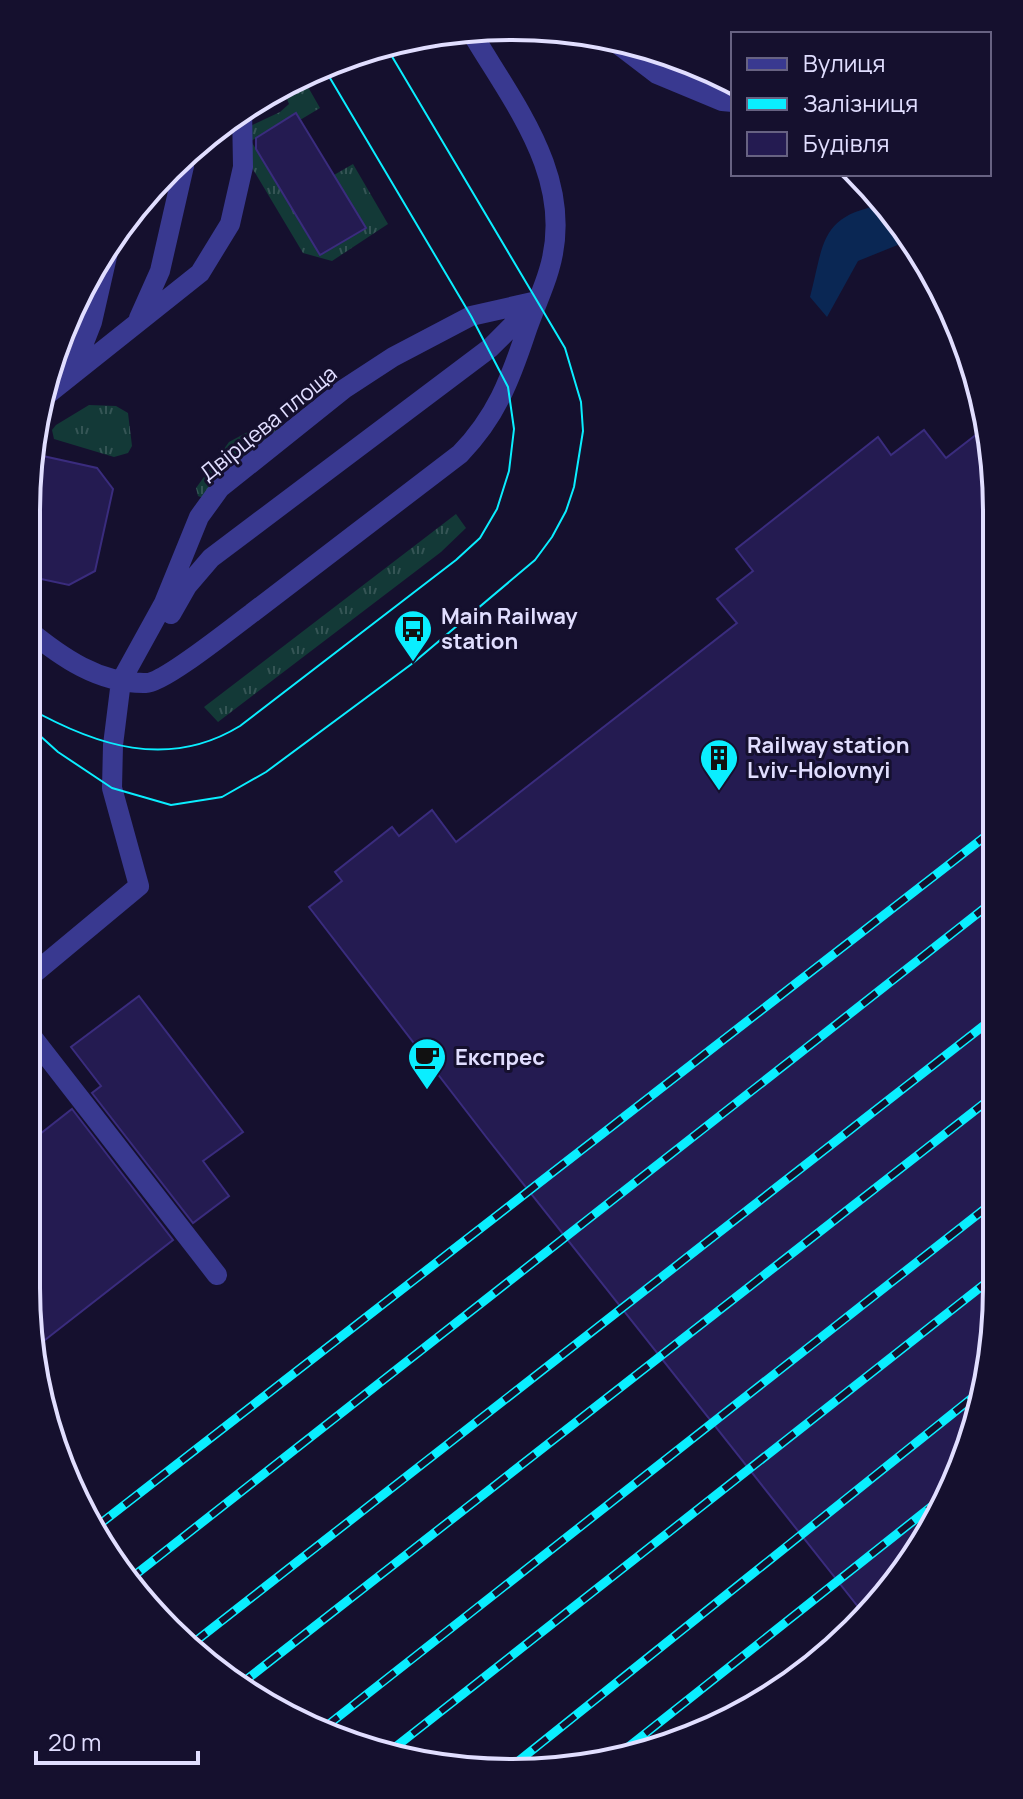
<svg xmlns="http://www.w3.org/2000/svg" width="1023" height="1799" viewBox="0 0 1023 1799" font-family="Manrope,sans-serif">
	<defs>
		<pattern id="grass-tufts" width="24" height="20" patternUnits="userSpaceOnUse" patternTransform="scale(2)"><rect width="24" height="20" fill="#133937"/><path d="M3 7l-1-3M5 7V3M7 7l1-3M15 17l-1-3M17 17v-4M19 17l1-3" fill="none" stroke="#355555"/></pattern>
	</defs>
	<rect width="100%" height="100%" fill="#15102e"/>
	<path fill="url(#grass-tufts)" d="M 308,87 L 320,108 L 300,120 L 296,113 L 251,141 L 320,254 L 366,228 L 334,175 L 353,164 L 388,224 L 332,261 L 303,253 L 239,146 L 242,130 L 280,112 L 289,104 L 287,99 Z
		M 89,405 L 116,406 L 128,413 L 132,446 L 128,453 L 114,457 L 54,439 L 52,430 L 56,425 Z
		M 274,418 L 283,425 L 228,469 L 203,498 L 198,496 L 196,488 L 229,442 Z
		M 456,514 L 466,528 L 441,552 L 218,722 L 204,707 Z"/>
	<path fill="#0a2754" d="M 883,205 L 910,240 L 858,261 L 827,317 L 810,297 C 824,243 820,215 883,205 Z"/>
	<path fill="#241b51" stroke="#3a2c7e" stroke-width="2" d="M 296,113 L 366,228 L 320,255 L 256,149 L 256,138 Z
		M 986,427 L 996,479 L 996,1320 L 971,1444 L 915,1557 L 863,1613 L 487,1138 L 309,907 L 342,881 L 335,872 L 392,827 L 399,836 L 432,810 L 456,842 L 737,623 L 717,599 L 753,571 L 736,549 L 878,437 L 891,455 L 924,430 L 946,458 Z
		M 34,454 L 97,468 L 113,489 L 95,571 L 69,585 L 27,576 L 27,486 Z
		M 139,996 L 243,1132 L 203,1161 L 229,1196 L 193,1223 L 92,1093 L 101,1086 L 71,1047 Z
		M 72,1109 L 173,1240 L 36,1347 L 26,1288 L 26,1145 Z"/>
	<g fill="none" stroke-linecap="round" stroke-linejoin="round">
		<path stroke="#393990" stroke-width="20" d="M 606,35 L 657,74 L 722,101 L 733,102
			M 665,74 L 698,73
			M 139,318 L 160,271 L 184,166
			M 72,373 L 92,322 L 111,239
			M 43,398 L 200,273 L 230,224 L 243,167 L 242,108
			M 171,614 L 187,586 L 211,558 L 490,348 L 534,304
			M 27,629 C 61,657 99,684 146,683 C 164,683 234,626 252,613 C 321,560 391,507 460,454 C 496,417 510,380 526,332 C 533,311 543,291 549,270 C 576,181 516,107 473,35
			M 26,980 L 139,886 L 112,788 L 113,745 L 121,681 L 164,603 L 199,517 L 220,488 L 344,389 L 393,357 L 471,316 L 537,301
			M 26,1029 L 217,1275"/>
		<path stroke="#0aeeff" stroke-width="2" d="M 27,707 C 96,746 168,770 240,726 L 456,560 L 480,538 L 497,509 L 509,471 L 514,429 L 508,387 L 471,316 L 327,73
			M 27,724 L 58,752 L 112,788 L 171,805 L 222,797 L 266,772 L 413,663 L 535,560 L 552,537 L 566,511 L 574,487 L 583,431 L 581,402 L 565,348 L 387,48"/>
		<defs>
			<path id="rail" d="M 96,1527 L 996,828
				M 126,1582 L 996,899
				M 192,1644 L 996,1016
				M 237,1687 L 996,1094
				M 324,1728 L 996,1200
				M 384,1756 L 996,1275
				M 617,1756 L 946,1495
				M 505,1772 L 982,1390"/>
		</defs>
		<use href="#rail" stroke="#0aeeff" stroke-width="9"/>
		<use href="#rail" stroke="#15102e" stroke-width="6" stroke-dasharray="18" stroke-linecap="butt"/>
	</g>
	<defs>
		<symbol id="bus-pin" viewBox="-11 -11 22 30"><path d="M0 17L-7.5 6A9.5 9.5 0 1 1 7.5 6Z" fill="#0aeeff" stroke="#15102e"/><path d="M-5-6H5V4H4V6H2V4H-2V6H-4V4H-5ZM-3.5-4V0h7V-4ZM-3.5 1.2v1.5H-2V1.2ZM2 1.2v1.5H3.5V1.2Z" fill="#111"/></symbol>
		<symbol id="building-pin" viewBox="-11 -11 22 30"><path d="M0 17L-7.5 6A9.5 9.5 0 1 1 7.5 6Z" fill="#0aeeff" stroke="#15102e"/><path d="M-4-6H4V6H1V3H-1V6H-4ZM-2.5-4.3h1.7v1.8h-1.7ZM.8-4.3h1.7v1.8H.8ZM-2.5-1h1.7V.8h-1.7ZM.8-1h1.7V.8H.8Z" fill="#111"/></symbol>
		<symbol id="cafe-pin" viewBox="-11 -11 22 30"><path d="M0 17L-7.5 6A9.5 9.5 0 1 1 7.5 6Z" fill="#0aeeff" stroke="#15102e"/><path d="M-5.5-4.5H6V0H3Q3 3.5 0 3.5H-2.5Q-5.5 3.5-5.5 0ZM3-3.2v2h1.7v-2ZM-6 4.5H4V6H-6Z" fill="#111"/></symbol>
	</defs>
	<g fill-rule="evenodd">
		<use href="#bus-pin" x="391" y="607" width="44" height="60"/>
		<use href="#building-pin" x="697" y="736" width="44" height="60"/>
		<use href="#cafe-pin" x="405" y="1035" width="44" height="60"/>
	</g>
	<g text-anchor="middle" stroke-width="6" stroke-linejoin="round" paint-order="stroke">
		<g font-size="22" fill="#e1deff" stroke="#15102e">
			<text transform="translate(268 423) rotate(-39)" y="8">Двірцева площа</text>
		</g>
		<g font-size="22" font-weight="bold" fill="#e1deff" stroke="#15102e" text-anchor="start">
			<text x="441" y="624">Main Railway<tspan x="441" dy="25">station</tspan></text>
			<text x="747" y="753">Railway station<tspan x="747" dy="25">Lviv-Holovnyi</tspan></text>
			<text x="455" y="1065">Експрес</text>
		</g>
	</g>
	<path d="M0 0H1023V1799H0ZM511 40H512A471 471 0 0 1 983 511V1288A471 471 0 0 1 512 1759H511A471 471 0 0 1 40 1288V511A471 471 0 0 1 511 40Z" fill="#15102e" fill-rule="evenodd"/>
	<path fill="none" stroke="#e1deff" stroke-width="4" d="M511 40H512A471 471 0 0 1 983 511V1288A471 471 0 0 1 512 1759H511A471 471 0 0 1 40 1288V511A471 471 0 0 1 511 40Z"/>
	<rect x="731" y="32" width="260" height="144" fill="#15102e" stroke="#676282" stroke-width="2"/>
	<rect x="747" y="58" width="40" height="12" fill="#393990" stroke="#676282" stroke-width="2"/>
	<text x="803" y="72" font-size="24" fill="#e1deff">Вулиця</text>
	<rect x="747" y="98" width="40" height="12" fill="#0aeeff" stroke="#676282" stroke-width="2"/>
	<text x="803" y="112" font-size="24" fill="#e1deff">Залізниця</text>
	<rect x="747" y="132" width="40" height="24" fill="#241b51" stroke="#676282" stroke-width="2"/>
	<text x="803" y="152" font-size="24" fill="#e1deff">Будівля</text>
	<path d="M36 1751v12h162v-12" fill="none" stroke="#e1deff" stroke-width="4"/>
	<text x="48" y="1751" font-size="24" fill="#e1deff" stroke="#15102e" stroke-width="6" paint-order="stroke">20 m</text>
</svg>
